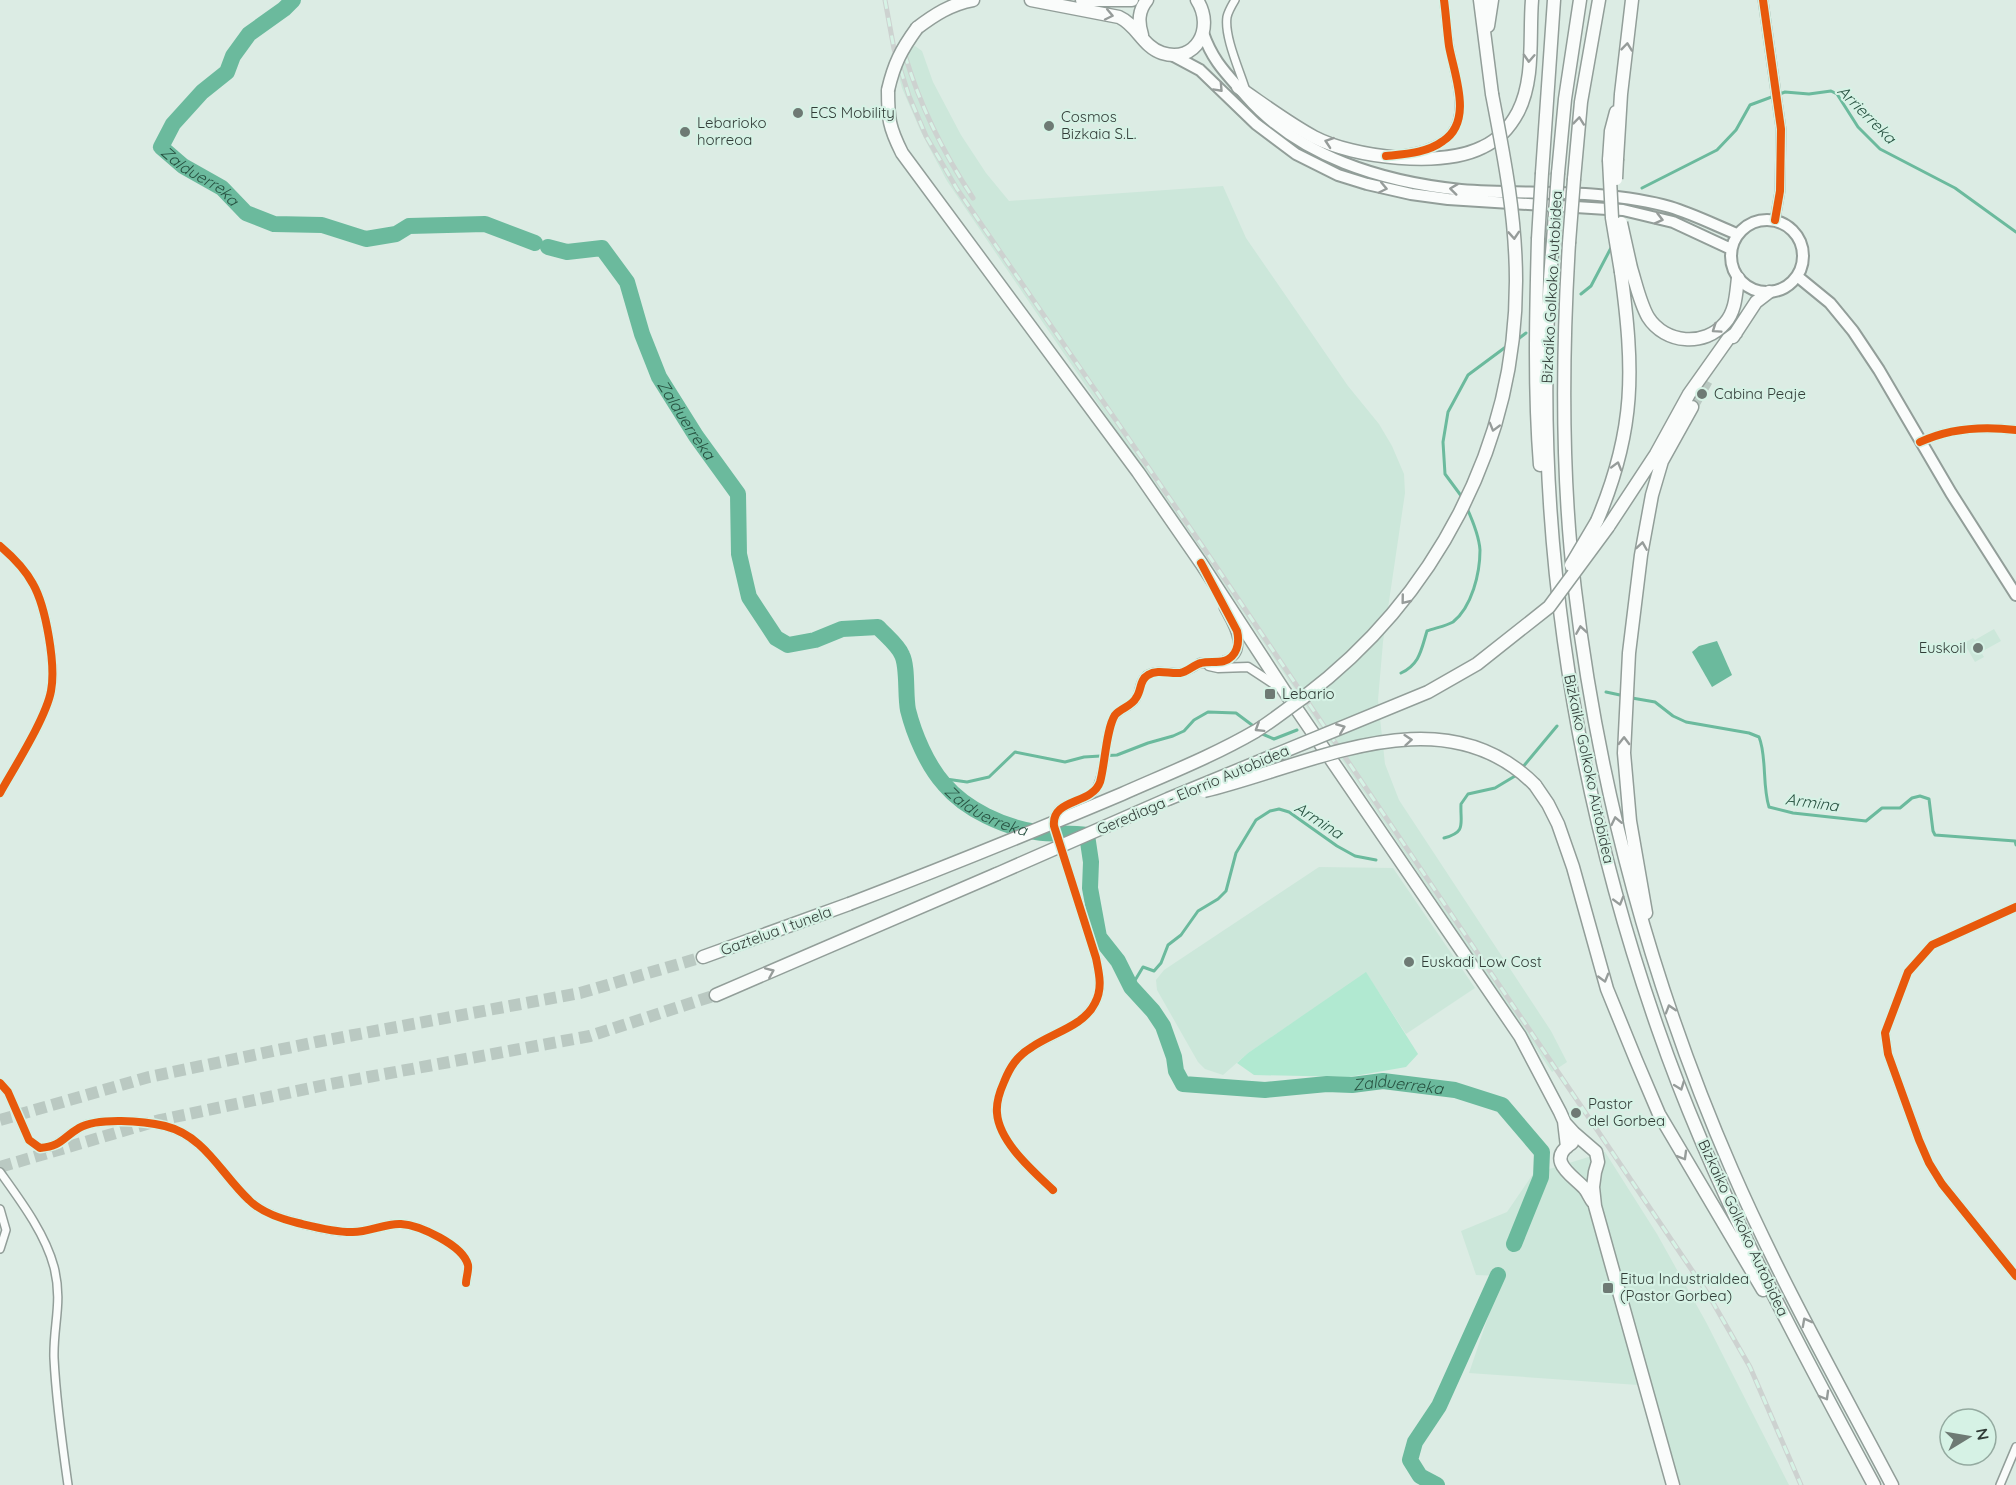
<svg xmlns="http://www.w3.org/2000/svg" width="2016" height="1485" viewBox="0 0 2016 1485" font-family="Quicksand,sans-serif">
	<rect width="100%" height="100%" fill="#dcece4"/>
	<path fill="#cce7da" d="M 915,46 L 922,51 L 933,82 L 961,135 L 986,173 L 1009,201 L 1223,186 L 1246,238 L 1348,386 L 1379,424 L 1392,446 L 1404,474 L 1405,493 L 1383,642 L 1378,700 L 1385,764 L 1399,800 L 1551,1031 L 1567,1062 L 1552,1072 L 1217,574 L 1136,460 L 947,181 L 921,132 L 902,88 L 893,56 Z
		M 1994,629 L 2001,641 L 1981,652 L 1984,657 L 1975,662 L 1964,643 L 1973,638 L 1975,640 Z
		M 1319,867 L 1393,868 L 1475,988 L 1406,1034 L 1366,973 L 1248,1053 L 1223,1075 L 1205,1069 L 1198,1062 L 1157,990 L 1156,980 L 1164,970 Z
		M 1605,1152 L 1657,1234 L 1706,1322 L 1789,1485 L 1669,1485 L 1638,1385 L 1469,1373 L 1502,1276 L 1476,1275 L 1461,1231 L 1507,1212 L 1533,1174 Z"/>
	<path fill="#b1e9d1" d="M 1366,972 L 1418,1054 L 1406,1067 L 1349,1077 L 1254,1075 L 1237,1063 L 1248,1053 Z"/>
	<path fill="#6bba9d" d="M 1717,641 L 1732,675 L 1712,687 L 1692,652 L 1699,646 Z"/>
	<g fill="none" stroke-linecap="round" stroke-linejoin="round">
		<path stroke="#6bba9d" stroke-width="3" d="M 1642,188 L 1717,150 L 1736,130 L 1750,105 L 1785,92 L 1809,94 L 1831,91 L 1837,94 L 1858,127 L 1880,149 L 1955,188 L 2016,232
			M 1581,294 L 1591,286 L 1613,244
			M 1518,339 L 1526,333
			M 1462,497 L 1445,474 L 1443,442 L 1448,412 L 1468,375 L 1507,346
			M 1401,673 C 1420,664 1421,650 1427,631 C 1435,628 1446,626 1453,622 C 1472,607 1480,573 1480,550 C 1479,535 1472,519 1466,506
			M 1606,692 L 1620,695
			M 1632,698 L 1655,702 L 1673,716 L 1686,722 L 1749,733 L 1759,737 C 1767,756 1762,785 1769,807 L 1793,813 L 1866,821 L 1882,808 L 1900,808 L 1912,798 L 1920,796 L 1929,799 L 1933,831 L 1935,835 L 2015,841 L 2016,845
			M 1260,733 L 1274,739 L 1297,730
			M 1522,768 L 1557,726
			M 939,778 L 967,782 L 989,777 L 1015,752 L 1065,762 L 1084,757 L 1117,755 L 1148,743 L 1173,736 L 1184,731 L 1194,720 L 1208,712 L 1236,713 L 1256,728
			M 1444,838 C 1467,832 1460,824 1461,804 L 1468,794 L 1495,788 L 1515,776
			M 1131,987 L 1143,967 L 1154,971 L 1161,963 L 1168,945 L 1181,935 L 1198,911 L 1218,899 L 1226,891 L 1236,853 L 1256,820 L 1270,811 L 1279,809 L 1289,812 L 1337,846 L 1355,856 L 1376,860"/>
		<g stroke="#6bba9d" stroke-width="16">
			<path id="s1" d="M 293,0 L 284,9 L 249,34 L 233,56 L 227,72 L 202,92 L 173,124 L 161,147 L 183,166 L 222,188 L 246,213 L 274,224 L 322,225 L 366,239 L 396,234 L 409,226 L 485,224 L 535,243"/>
			<path id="s2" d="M 548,247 L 567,252 L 602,248 L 627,282 L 642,334 L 659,377 L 696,436 L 738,494 L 739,554 L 749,597 L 776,638 L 788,645 L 815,640 L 842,629 L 878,627 C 885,635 898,645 902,655 C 908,667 905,695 908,710 C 914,734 927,765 944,784 C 966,810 1004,827 1036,832 C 1053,835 1070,832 1087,835 L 1091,862 L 1090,888 L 1099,937 L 1118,961 L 1131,987 L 1153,1011 L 1163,1026 L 1174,1057 L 1176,1071 L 1183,1084 L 1265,1090 L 1327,1084 L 1352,1085 L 1383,1081 L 1455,1090 L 1502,1105 L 1542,1152 L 1541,1177 L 1514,1244"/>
			<path d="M 1437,1485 L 1420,1476 L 1410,1460 L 1415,1442 L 1439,1406 L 1498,1275"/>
		</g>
		<path stroke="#bac9c2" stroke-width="12" stroke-dasharray="12 6" stroke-linecap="butt" d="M 1692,407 L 1709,377
			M 0,1120 L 149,1077 L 316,1042 L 580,993 L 703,957
			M 0,1167 L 160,1120 L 325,1085 L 590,1036 L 716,995"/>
		<defs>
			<path id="minor" d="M 1235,0 C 1232,5 1228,12 1227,17 C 1224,37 1240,71 1246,91
				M 1404,154 C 1475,144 1462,104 1450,50 C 1447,34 1446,17 1444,0
				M 1920,442 C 1950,428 1984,426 2016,430
				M 0,546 C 13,557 25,569 33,584 C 46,607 56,665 51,691 C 46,718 14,768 0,793
				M 2016,907 L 1932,945 L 1908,972 L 1885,1033 L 1888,1054 L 1919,1140 L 1929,1163 L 1942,1184 L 2016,1276
				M 0,1083 L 8,1092 L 29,1140 L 40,1148 C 62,1146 62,1138 79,1128 C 98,1117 144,1121 165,1126 C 205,1136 221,1174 249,1200 C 261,1212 281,1219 298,1223 C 315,1227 334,1232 351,1232 C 368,1233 385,1223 401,1224 C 419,1225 463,1245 468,1265 C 469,1270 466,1278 466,1283
				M 0,1172 C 20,1200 45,1233 54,1267 C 63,1302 53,1325 54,1358 C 56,1400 62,1443 68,1485
				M 1053,1190 C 1033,1171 999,1142 997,1113 C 996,1103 1000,1091 1004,1082 C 1010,1067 1017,1056 1032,1047 C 1052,1033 1084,1026 1095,1003 C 1103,988 1099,973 1096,958 L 1054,826 C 1051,798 1090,806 1098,785 C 1107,765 1104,736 1114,717 C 1119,709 1130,707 1135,700 C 1141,692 1138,682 1147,675 C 1157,669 1168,673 1179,673 C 1187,672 1194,667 1200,663
				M 0,1209 L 6,1230 L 0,1249
				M 2000,1485 L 2016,1447"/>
			<path id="tertiary" d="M 1763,0 L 1781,129 L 1780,191 L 1775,220
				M 1200,663 C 1208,663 1217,664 1224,661 C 1251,652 1232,623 1224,608
				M 1209,666 L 1218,668 L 1248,667 L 1280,688"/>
			<path id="primary" d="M 1203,33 C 1213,62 1227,74 1246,96 C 1299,157 1383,182 1461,190 C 1507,194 1553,191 1598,195 C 1620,197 1649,201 1670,207 C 1693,214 1715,225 1737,234
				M 1172,55 L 1200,70 L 1256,124 L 1296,154 L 1338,175 L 1367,184 L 1411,194 L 1448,199 L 1623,210 L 1673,222 L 1731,249
				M1731 256a36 36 0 1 1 72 0a36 36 0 1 1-72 0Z
				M 1797,276 L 1830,303 L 1853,331 L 1879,370 L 1951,493 L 2016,595"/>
			<path id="trunk" d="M 1031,0 L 1119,17 C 1137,25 1143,47 1162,53 C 1196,64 1215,28 1197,0
				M 1082,0 L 1132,0
				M 917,28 C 934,15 951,4 973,0
				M 1142,35 C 1138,22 1138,11 1147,0
				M 888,90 C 888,119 889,127 902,153 L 1138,472 L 1201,563 L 1285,692 L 1520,1036 L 1560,1112 L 1564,1121 L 1567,1147
				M 1564,1122 L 1574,1133 L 1596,1152 L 1598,1162 L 1595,1172 L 1593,1187 L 1595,1206 L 1673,1485
				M 1572,1143 C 1544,1161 1574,1176 1585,1189 C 1588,1193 1590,1198 1593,1202"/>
			<path id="motorway" d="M 1480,0 L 1492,94
				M 1488,26 L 1492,0
				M 1238,87 C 1263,104 1288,123 1314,137 C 1354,158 1442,168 1483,147 C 1498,140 1510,127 1518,112 C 1535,79 1529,36 1532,0
				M 1617,159 L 1621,94 L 1632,0
				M 1609,160 L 1611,131 L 1616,112
				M 1542,173 L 1554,0
				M 1558,173 L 1565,99 L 1580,0
				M 1574,179 L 1581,102 L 1599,0
				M 1538,239 C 1536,314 1534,390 1540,465
				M 1553,241 C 1529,504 1571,780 1658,1029 C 1713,1188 1794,1337 1874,1485
				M 1569,243 C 1562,358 1561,475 1575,590 C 1599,790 1652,986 1732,1170 C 1779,1278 1837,1381 1892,1485
				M 1631,268 C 1636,284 1640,303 1648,317 C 1665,344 1705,347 1725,323 C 1736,311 1736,293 1738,278
				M 1733,337 L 1756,302 L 1769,292
				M 1597,521 C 1636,429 1634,369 1621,272
				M 1608,527 L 1656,454 L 1689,394 L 1728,339 L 1736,333
				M 1535,785 L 1548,804 L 1558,824 L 1573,867 L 1607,989 L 1636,1060 L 1659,1114 L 1763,1290
				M 1646,913 L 1630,821 L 1624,753 L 1629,653 L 1641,555 L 1652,495 L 1662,461 L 1692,407
				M 703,957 L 849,904
				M 716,995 L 997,874"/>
		</defs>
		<use href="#minor" stroke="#929e99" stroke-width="10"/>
		<use href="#tertiary" stroke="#929e99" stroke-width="11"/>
		<use href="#primary" stroke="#929e99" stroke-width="14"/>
		<use href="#trunk" stroke="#929e99" stroke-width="15"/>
		<use href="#motorway" stroke="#929e99" stroke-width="15"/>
		<use href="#minor" stroke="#fafcfb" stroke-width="7"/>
		<use href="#tertiary" stroke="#fafcfb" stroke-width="8"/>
		<use href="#primary" stroke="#fafcfb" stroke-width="10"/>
		<use href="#trunk" stroke="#fafcfb" stroke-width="12"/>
		<use href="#motorway" stroke="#fafcfb" stroke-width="12"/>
		<defs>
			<path id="rail" d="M 885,0 L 894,49 L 909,96 L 926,136 L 957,189 L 1201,544 L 1708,1294 L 1750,1367 L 1801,1485
				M 905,55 C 920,106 944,154 973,198"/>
		</defs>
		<use href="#rail" stroke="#cdd2d0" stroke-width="5"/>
		<use href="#rail" stroke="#d6f2e5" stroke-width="3" stroke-dasharray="9" stroke-linecap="butt"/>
		<defs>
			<path id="trunk-bridge" d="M 888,90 C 894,64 901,50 917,28"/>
			<path id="motorway-bridge" d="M 1609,160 L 1612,218 L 1621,272
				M 1616,179 L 1617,159
				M 1621,223 L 1631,268
				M 1538,239 L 1542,173
				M 1553,241 L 1558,173
				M 1569,243 L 1574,179
				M 1571,565 L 1597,521
				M 1204,791 C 1310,766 1442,691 1535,785
				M 997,874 L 1168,799 L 1428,692 L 1477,664 L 1549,607 L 1608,527
				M 849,904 C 941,869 1032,832 1122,794 C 1167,774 1213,756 1256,731 C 1272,721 1288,708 1304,697 C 1435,598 1516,446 1516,281 C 1516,217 1504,156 1492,94"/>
		</defs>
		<use href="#trunk-bridge" stroke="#929e99" stroke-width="15" stroke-linecap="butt"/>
		<use href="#motorway-bridge" stroke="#929e99" stroke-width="15" stroke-linecap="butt"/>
		<use href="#trunk-bridge" stroke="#fafcfb" stroke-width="12"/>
		<use href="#motorway-bridge" stroke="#fafcfb" stroke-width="12"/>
		<defs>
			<path id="cycleway" d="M 1763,0 L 1781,129 L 1780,191 L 1775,220
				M 1386,156 C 1405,154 1427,153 1443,141 C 1474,121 1454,74 1449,46 C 1447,31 1446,15 1444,0
				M 1920,442 C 1950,428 1984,426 2016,430
				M 0,546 C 13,557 25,569 33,584 C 46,607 56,665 51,691 C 46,718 14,768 0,793
				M 2016,907 L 1932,945 L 1908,972 L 1885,1033 L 1888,1054 L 1919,1140 L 1929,1163 L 1942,1184 L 2016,1276
				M 0,1083 L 8,1092 L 29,1140 L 40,1148 C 62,1146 62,1138 79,1128 C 98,1117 144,1121 165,1126 C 205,1136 221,1174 249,1200 C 261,1212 281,1219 298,1223 C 315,1227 334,1232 351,1232 C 368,1233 385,1223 401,1224 C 419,1225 463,1245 468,1265 C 469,1270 466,1278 466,1283
				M 1053,1190 C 1033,1171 999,1142 997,1113 C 996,1103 1000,1091 1004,1082 C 1010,1067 1017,1056 1032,1047 C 1052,1033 1084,1026 1095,1003 C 1103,988 1099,973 1096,958 L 1054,826 C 1051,798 1092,805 1100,782 C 1105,765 1106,729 1115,715 C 1121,708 1132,706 1136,698 C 1142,690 1139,680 1148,675 C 1158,669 1169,674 1180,673 C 1188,672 1193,665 1201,663 C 1208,661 1216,663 1224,661 C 1237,657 1240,643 1237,631 L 1201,563"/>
		</defs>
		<use href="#cycleway" stroke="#d6f2e5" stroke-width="11"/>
		<use href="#cycleway" stroke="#e8590c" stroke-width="8"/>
	</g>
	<defs><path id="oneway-chevron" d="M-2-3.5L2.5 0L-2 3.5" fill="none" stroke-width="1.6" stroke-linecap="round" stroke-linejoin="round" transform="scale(1.5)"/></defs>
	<g stroke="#969c9a">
		<use href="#oneway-chevron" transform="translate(1109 15) rotate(12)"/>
		<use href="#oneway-chevron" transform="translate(1627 47) rotate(-84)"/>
		<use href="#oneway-chevron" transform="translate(1529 58) rotate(93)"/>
		<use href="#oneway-chevron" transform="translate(1219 88) rotate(47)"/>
		<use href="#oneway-chevron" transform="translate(1579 121) rotate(-84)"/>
		<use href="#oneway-chevron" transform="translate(1329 142) rotate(-161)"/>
		<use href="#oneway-chevron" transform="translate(1383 188) rotate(12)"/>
		<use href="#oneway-chevron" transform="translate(1454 189) rotate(-173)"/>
		<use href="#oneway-chevron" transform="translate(1659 219) rotate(14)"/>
		<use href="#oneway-chevron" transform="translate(1514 235) rotate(86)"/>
		<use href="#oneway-chevron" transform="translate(1716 329) rotate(146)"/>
		<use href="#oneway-chevron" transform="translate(1494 427) rotate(106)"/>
		<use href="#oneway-chevron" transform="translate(1617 466) rotate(-74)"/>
		<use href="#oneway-chevron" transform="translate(1642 546) rotate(-81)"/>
		<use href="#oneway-chevron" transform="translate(1405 600) rotate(129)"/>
		<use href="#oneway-chevron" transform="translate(1581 630) rotate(-99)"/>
		<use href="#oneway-chevron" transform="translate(1259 728) rotate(148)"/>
		<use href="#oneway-chevron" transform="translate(1341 728) rotate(-22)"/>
		<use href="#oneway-chevron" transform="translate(1408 740) rotate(-5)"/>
		<use href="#oneway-chevron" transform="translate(1624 741) rotate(-89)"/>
		<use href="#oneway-chevron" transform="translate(1616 821) rotate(-102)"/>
		<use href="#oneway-chevron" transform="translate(1619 901) rotate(74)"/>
		<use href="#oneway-chevron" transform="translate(770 972) rotate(-23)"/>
		<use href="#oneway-chevron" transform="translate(1604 978) rotate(74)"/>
		<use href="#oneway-chevron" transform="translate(1670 1009) rotate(-107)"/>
		<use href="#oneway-chevron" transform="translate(1680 1086) rotate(69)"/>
		<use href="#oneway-chevron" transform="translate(1683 1156) rotate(60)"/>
		<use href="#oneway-chevron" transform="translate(1806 1322) rotate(-118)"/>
		<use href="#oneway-chevron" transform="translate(1825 1396) rotate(60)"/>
	</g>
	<g fill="#6e7a74" stroke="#d6f2e5" stroke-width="2">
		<circle cx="798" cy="113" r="6"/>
		<circle cx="1049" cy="126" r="6"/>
		<circle cx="685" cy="132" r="6"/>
		<circle cx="1702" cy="394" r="6"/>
		<circle cx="1978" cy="648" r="6"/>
		<rect x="1264" y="688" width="12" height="12" rx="3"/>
		<circle cx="1409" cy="962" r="6"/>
		<circle cx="1576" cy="1113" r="6"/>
		<rect x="1602" y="1282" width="12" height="12" rx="3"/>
	</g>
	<g text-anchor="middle" stroke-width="4.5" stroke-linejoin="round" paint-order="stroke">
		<g font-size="15" fill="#323d38" stroke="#d6f2e5" text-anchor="start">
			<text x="810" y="118">ECS Mobility</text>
			<text x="1061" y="122">Cosmos<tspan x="1061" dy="17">Bizkaia S.L.</tspan></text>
			<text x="697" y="128">Lebarioko<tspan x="697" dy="17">horreoa</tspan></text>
			<text x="1714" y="399">Cabina Peaje</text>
			<text x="1966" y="653" text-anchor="end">Euskoil</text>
			<text x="1282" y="699">Lebario</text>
			<text x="1421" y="967">Euskadi Low Cost</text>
			<text x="1588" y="1109">Pastor<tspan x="1588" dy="17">del Gorbea</tspan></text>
			<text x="1620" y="1284">Eitua Industrialdea<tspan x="1620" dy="17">(Pastor Gorbea)</tspan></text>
		</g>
		<g font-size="15" fill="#323d38" stroke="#d6f2e5">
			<text transform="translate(1552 287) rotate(-87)" y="5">Bizkaiko Golkoko Autobidea</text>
			<text transform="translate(1589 769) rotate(78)" y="5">Bizkaiko Golkoko Autobidea</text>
			<text transform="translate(1193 790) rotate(-23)" y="5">Gerediaga - Elorrio Autobidea</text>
			<text transform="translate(776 931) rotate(-20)" y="5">Gaztelua I tunela</text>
			<text transform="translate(1743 1228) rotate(65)" y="5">Bizkaiko Golkoko Autobidea</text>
		</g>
		<g font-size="16" font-style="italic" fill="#275241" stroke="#d6f2e5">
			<text transform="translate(1867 114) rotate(45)" y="6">Arrierreka</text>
			<text dy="6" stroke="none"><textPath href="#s1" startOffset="250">Zalduerreka</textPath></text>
			<text dy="6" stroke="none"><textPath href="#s2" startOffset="248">Zalduerreka</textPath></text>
			<text transform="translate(1812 802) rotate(8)" y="6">Armina</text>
			<text dy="6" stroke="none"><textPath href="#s2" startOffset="825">Zalduerreka</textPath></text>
			<text transform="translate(1319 820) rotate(33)" y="6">Armina</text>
			<text dy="6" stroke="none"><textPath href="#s2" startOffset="1422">Zalduerreka</textPath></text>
		</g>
	</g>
	<g transform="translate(1968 1437) rotate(79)"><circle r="28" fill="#d6f2e5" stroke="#94aaa0" stroke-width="1.5"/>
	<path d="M0-4.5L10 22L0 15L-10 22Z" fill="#6e7a74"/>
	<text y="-9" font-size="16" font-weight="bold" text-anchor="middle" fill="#323d38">N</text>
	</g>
</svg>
